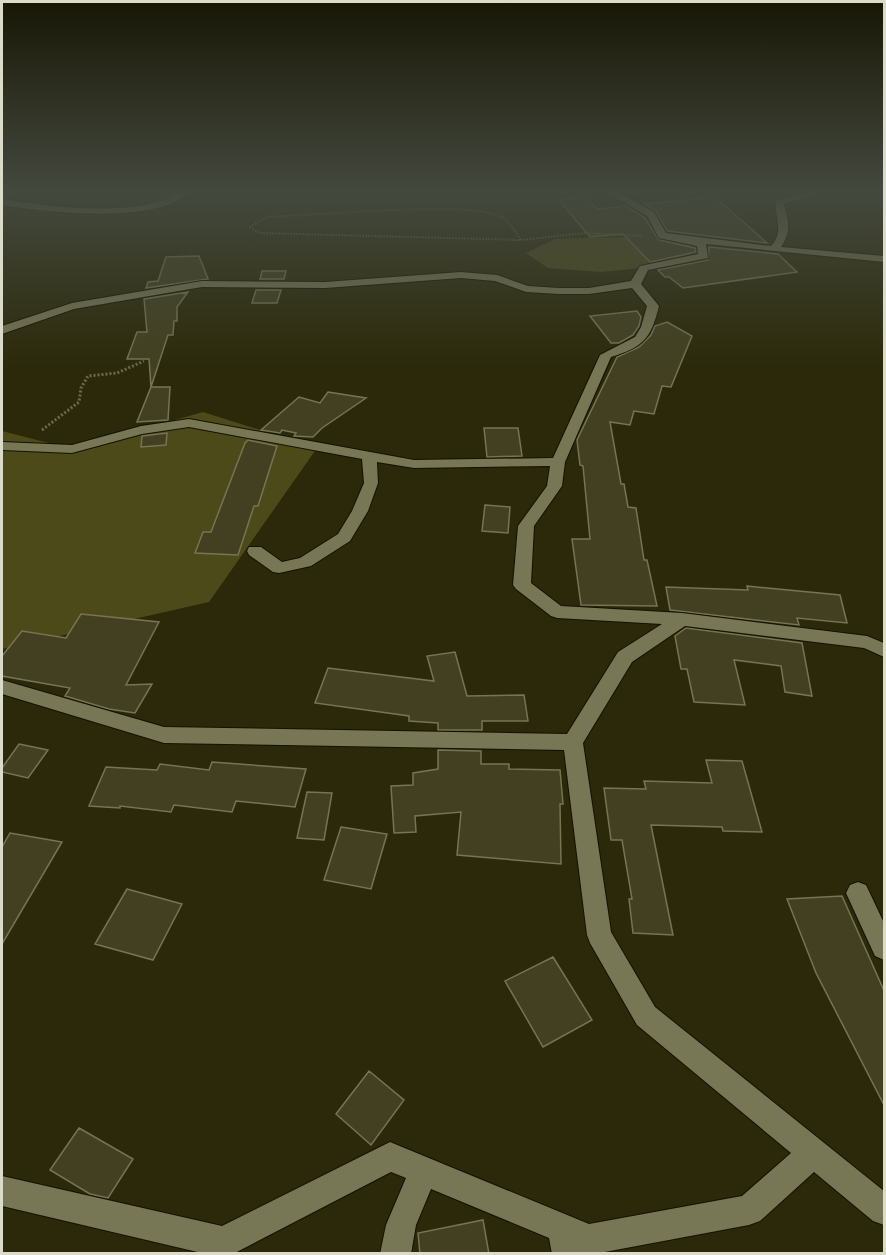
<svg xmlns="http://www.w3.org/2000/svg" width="886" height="1255" viewBox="0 0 886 1255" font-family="Lato,sans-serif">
	<rect width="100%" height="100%" fill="#2b290a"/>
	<path fill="#4d4a19" d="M 627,237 L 678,238 L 690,242 L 692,254 L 632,269 L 601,272 L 548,268 L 526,253 L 555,239 Z
		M 203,412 L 317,448 L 209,602 L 2,649 L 2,431 L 72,449 Z"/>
	<path fill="#424021" stroke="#757453" stroke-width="1.5" d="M 584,197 L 598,209 L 626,206 L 645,218 L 659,240 L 695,248 L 696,252 L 650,262 L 623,234 L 590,237 L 559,200 Z
		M 715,197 L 767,243 L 667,231 L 656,211 L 645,204 Z
		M 709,247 L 778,254 L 797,272 L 683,288 L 669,277 L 665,277 L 658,270 L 708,260 Z
		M 199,256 L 208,279 L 146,288 L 148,282 L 158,281 L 166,257 Z
		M 262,271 L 286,271 L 284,279 L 260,279 Z
		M 256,290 L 281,290 L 277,303 L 252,303 Z
		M 188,292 L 177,307 L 177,321 L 174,321 L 173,335 L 168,335 L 151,387 L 149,359 L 127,359 L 137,332 L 147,332 L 144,299 Z
		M 637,311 L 641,317 L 639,326 L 633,335 L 619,343 L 611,343 L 590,316 Z
		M 667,322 L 692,336 L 671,387 L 662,386 L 654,414 L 634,411 L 630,425 L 610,422 L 621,484 L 624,484 L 628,507 L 636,508 L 644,560 L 647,560 L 657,606 L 581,605 L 572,539 L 590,539 L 583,466 L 580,465 L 577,440 L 617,357 L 639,347 L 651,335 L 655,326 Z
		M 151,387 L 170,387 L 168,420 L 137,422 Z
		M 328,392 L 366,398 L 322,428 L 313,437 L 294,436 L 296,433 L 282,430 L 280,433 L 261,430 L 299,397 L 320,403 Z
		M 484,428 L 518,428 L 522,456 L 487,457 Z
		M 167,433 L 166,445 L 141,447 L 142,436 Z
		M 248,440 L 277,446 L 258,506 L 254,506 L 238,555 L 195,553 L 203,532 L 211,532 L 245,443 Z
		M 485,505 L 510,507 L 508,533 L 482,531 Z
		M 747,586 L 840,595 L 847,623 L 797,618 L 799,625 L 670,610 L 666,587 L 748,590 Z
		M 81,614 L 159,622 L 126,685 L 152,684 L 135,713 L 109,709 L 65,696 L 70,688 L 2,676 L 2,656 L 22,631 L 66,638 Z
		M 686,628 L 802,643 L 812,696 L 785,692 L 781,666 L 734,660 L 745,705 L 694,702 L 687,669 L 681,669 L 675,636 Z
		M 455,652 L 467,696 L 524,695 L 528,721 L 482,721 L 482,730 L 438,730 L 438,723 L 409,721 L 409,716 L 315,703 L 328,668 L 434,681 L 427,656 Z
		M 19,744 L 48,750 L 28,778 L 2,772 L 2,768 Z
		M 438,750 L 481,751 L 481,764 L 509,764 L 509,769 L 560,770 L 563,804 L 560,804 L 561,864 L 457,855 L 461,812 L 415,816 L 416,832 L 394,833 L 391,786 L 413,785 L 413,773 L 438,769 Z
		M 706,760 L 742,761 L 762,832 L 723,831 L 722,827 L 651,825 L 673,935 L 633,933 L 629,899 L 632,899 L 622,840 L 611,840 L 604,788 L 646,789 L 644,781 L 712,783 Z
		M 212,762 L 306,769 L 295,807 L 236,801 L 232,812 L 174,805 L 171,812 L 120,806 L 120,808 L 89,806 L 106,767 L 157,770 L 160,764 L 209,770 Z
		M 307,792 L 332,793 L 324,840 L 297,838 Z
		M 341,827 L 387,834 L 371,889 L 324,880 Z
		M 10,833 L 62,842 L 2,944 L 2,847 Z
		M 127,889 L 182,904 L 153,960 L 95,944 Z
		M 842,896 L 885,993 L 885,1107 L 816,973 L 787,899 Z
		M 553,957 L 592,1020 L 543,1047 L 505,981 Z
		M 369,1071 L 404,1100 L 371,1145 L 336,1114 Z
		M 79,1128 L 133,1159 L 108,1198 L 90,1194 L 50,1170 Z
		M 483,1220 L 489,1254 L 420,1254 L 418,1233 Z"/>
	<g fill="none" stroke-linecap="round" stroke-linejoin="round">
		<defs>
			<path id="minor" d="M 178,193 L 189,193 C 154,225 46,212 2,205 L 2,199 C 48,207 138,218 178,193 Z
				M 608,193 L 619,193 L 654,212 L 666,233 L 771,246 C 785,231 774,217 776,201 L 806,193 L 821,193 L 784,204 C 789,220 791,233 781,247 L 884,256 L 884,262 L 706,244 L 708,258 L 648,270 L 641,284 L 659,306 C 651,339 643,347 611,357 L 565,462 L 562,486 L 534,526 L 531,583 L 561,606 L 682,613 L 867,636 L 884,643 L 884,657 L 864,648 L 685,626 L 632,662 L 583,743 L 611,932 L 655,1007 L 884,1191 L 884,1225 L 873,1221 L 814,1172 L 760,1221 L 749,1225 L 594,1254 L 552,1254 L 549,1238 L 431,1189 L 416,1225 L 411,1254 L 380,1254 L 386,1225 L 406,1178 L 391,1172 L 233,1254 L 206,1254 L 2,1206 L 2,1176 L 222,1226 L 390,1142 L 589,1224 L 742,1196 L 791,1153 L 637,1025 L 590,943 L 587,935 L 564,750 L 164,743 L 2,694 L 2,680 L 164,727 L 567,734 L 618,652 L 662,624 L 557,618 L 551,616 L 516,589 L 513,585 L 518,526 L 547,486 L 550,466 L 414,468 L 377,462 L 378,483 L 368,511 L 350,541 L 311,566 L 279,573 L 273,572 L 249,555 L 247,551 L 249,547 L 261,547 L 282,562 L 300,558 L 338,534 L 352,511 L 364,483 L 362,459 L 189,427 L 142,434 L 72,453 L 2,450 L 2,442 L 72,445 L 141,426 L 189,419 L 414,460 L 553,458 L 600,355 L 635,337 L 641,327 L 647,306 L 632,288 L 589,294 L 559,294 L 526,292 L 495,281 L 461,278 L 325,288 L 202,287 L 74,309 L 2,334 L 2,326 L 72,303 L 202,281 L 325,282 L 461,272 L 497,275 L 528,286 L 559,288 L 589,288 L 631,281 L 640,266 L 698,254 L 697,246 L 659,238 L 647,216 Z
				M 858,882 L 866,885 L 884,923 L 884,960 L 875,956 L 846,893 L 850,885 Z"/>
		</defs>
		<use href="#minor" stroke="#141200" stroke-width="2"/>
		<path stroke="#6b6a50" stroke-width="2" stroke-dasharray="1.5 1.5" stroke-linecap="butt" d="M 390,210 C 416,210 482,205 503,218 C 510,222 516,233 521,240 L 260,233 L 249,227 L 268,217 Z
			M 521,240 L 585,233 L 643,236"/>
		<path stroke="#6b6a50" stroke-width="3" stroke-dasharray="2 2" stroke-linecap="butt" d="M 42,430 L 79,402 L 81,388 L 88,376 L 117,373 L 144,361"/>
		<use href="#minor" fill="#777655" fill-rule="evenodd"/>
	</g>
	<linearGradient id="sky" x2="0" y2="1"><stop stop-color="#181706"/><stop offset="0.52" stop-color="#44493e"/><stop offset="1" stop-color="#44493e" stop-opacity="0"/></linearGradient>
	<rect width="886" height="369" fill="url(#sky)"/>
	<rect width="886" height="1255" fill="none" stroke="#dbdbc9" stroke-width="6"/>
</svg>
